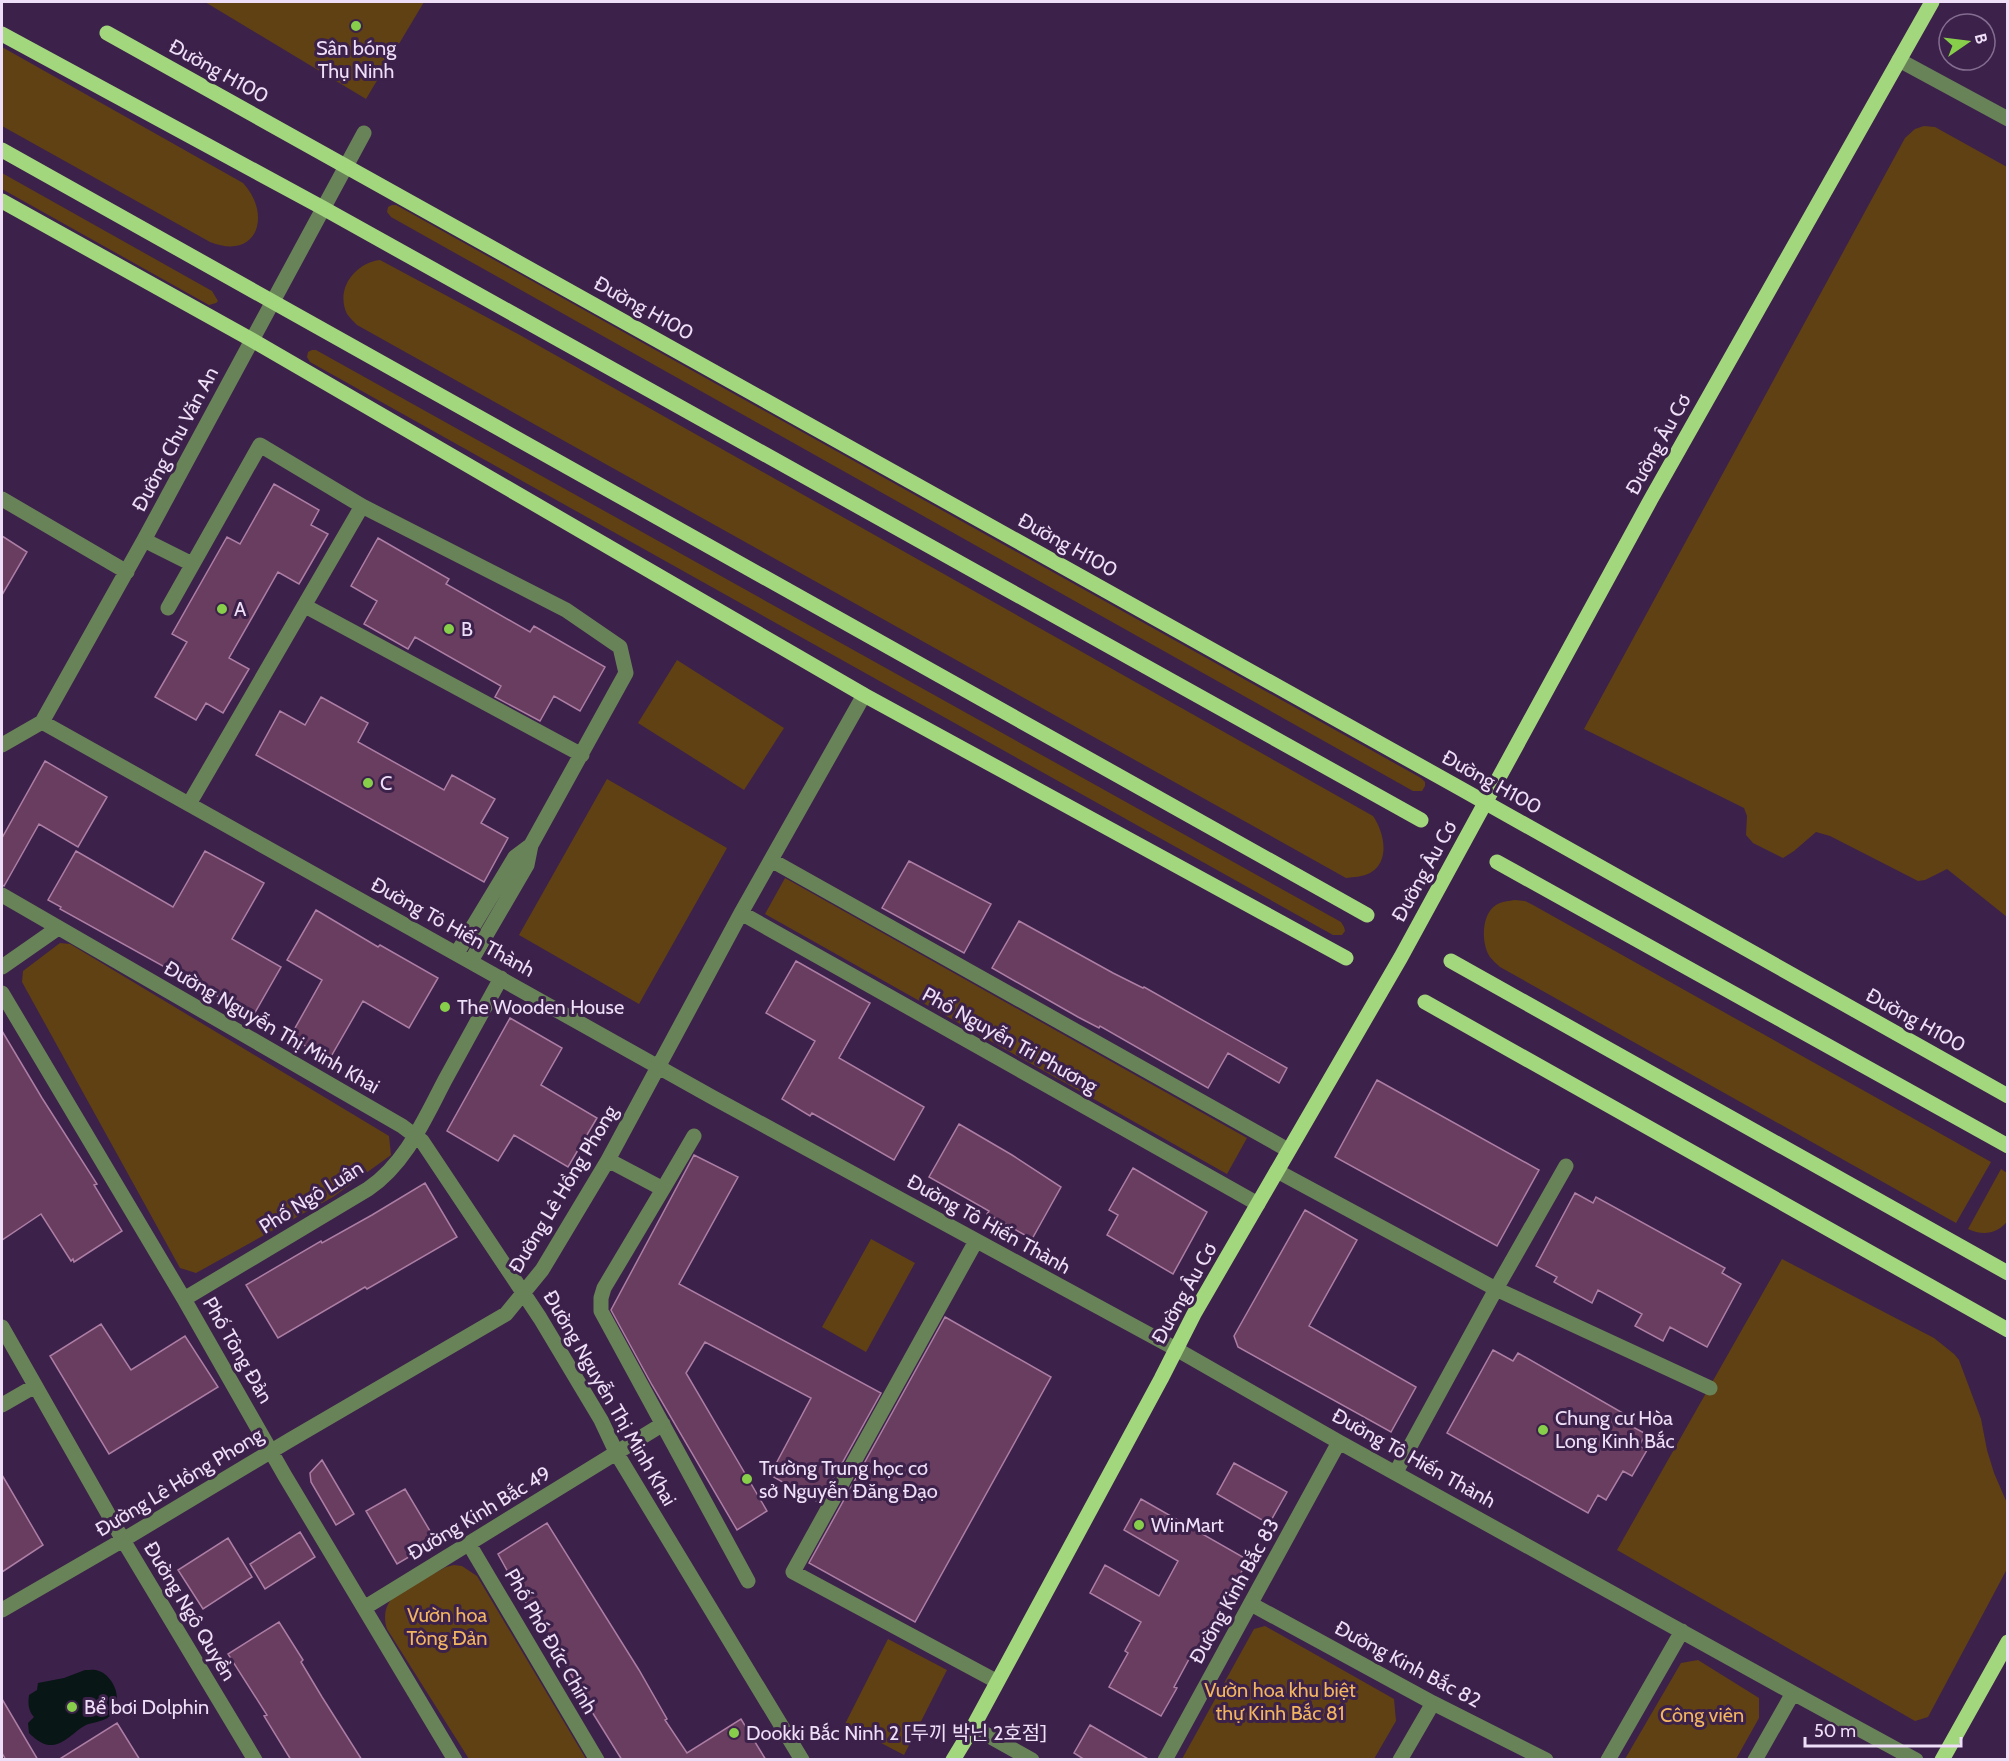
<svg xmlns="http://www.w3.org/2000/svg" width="2009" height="1761" viewBox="0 0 2009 1761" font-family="Cabin,'Noto Sans KR',sans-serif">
	<rect width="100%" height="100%" fill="#3c214a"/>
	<path fill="#604113" d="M 205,2 L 424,2 L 366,99 Z
		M 2,47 L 243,183 C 272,214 258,261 210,242 L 2,126 Z
		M 1924,126 L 1935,127 L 2007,167 L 2007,917 L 1947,869 L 1925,880 L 1918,881 L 1830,836 L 1816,832 L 1794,851 L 1783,858 L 1753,843 L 1746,835 L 1747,816 L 1744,808 L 1584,729 L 1905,138 L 1915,129 Z
		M 2,173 L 212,291 L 218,301 L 216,303 L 209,305 L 2,189 Z
		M 392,205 L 396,205 L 1421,778 L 1425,782 L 1425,786 L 1422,791 L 1413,791 L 391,217 L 387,212 L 388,207 Z
		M 380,260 L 518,334 L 1373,816 C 1384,832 1391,861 1370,873 C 1363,877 1353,877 1346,878 L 357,325 C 354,322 350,318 347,314 C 335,289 355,263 380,260 Z
		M 312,350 L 316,350 L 1341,922 L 1344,927 L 1345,931 L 1342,935 L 1333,935 L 310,362 L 307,357 L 308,352 Z
		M 677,660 L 784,728 L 744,790 L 638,723 Z
		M 607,779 L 727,848 L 639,1004 L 519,935 Z
		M 785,878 L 1247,1138 L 1227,1174 L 765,914 Z
		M 1515,900 L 1525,901 L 1533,905 L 1991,1162 L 1956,1223 L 1500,967 C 1497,964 1493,961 1490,957 C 1481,944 1481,914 1496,905 C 1502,901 1509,901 1515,900 Z
		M 60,943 L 70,944 L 389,1136 L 391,1155 L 333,1197 L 196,1273 L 180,1268 L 22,982 L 23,971 Z
		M 2001,1169 L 2007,1173 L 2007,1222 C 1996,1234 1983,1236 1968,1229 Z
		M 871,1239 L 915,1263 L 866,1352 L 822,1327 Z
		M 1782,1259 L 1934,1338 L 1954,1354 L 1959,1360 L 1981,1419 L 1987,1450 L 1994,1473 L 2007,1503 L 2007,1569 L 1928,1717 L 1915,1721 L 1617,1550 Z
		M 454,1565 L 462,1566 L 477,1576 L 586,1759 L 469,1759 L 387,1629 C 384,1620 384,1609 390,1601 C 395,1594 435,1573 446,1567 Z
		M 1265,1626 L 1394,1699 L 1396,1721 L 1374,1759 L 1182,1759 L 1254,1629 Z
		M 888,1639 L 947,1670 L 904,1755 L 845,1724 Z
		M 1698,1660 L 1759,1698 L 1759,1718 L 1736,1759 L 1625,1759 L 1681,1663 Z"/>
	<path fill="#081615" d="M 85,1670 C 89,1670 95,1669 99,1671 C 113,1676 122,1697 114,1710 C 109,1722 96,1721 86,1725 C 74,1731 64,1746 49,1745 C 41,1744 34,1738 29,1733 L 28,1723 L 34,1717 C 28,1710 28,1704 29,1695 L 37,1690 L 38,1683 L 64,1678 Z"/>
	<path fill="#683d60" stroke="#ad7ea4" stroke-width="1.5" d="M 274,484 L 319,510 L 311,525 L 328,534 L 299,584 L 278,572 L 229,658 L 249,669 L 223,713 L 206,703 L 196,720 L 155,697 L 187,642 L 172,634 L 227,537 L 240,544 Z
		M 2,536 L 27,552 L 2,595 Z
		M 378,538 L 449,579 L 446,584 L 530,632 L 534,626 L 605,667 L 580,711 L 554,696 L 540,721 L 495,697 L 501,686 L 415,637 L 408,649 L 364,624 L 377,601 L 351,586 Z
		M 321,697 L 368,723 L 358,742 L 444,790 L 452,775 L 495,799 L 481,823 L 508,838 L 484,882 L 256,755 L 280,711 L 305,725 Z
		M 45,761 L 107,797 L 78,847 L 39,824 L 4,886 L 2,885 L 2,838 Z
		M 76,851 L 173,907 L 205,851 L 264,883 L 232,939 L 281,967 L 253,1016 L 60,909 L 61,907 L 48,900 Z
		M 909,861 L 991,904 L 964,953 L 882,908 Z
		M 316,910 L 378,947 L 380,945 L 438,978 L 409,1028 L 363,1001 L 329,1060 L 290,1037 L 322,980 L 287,960 Z
		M 1019,921 L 1113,973 L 1143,988 L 1144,987 L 1287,1068 L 1279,1083 L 1228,1053 L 1208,1088 L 1100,1026 L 1099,1028 L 1078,1017 L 992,968 Z
		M 796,961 L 870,1003 L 839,1058 L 924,1107 L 894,1160 L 812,1113 L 810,1116 L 782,1099 L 815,1041 L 766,1013 Z
		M 510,1018 L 562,1048 L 541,1085 L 597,1118 L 568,1167 L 514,1135 L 498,1161 L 447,1131 Z
		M 2,1031 L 42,1098 L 97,1184 L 94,1185 L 122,1231 L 74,1262 L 73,1259 L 71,1261 L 41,1214 L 2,1240 Z
		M 1377,1080 L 1539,1170 L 1497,1246 L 1335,1157 Z
		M 959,1124 L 1012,1155 L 1061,1187 L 1032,1239 L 987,1214 L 989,1211 L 929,1177 Z
		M 694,1155 L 738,1177 L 679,1284 L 881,1393 L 820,1503 L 770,1475 L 811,1398 L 705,1342 L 686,1373 L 767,1511 L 737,1530 L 652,1385 L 611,1310 Z
		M 1133,1168 L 1207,1212 L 1173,1274 L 1107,1235 L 1118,1215 L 1109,1210 Z
		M 425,1183 L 457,1237 L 367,1289 L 365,1287 L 278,1338 L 246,1285 L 321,1241 L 322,1243 L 372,1215 Z
		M 1575,1193 L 1593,1203 L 1596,1197 L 1725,1268 L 1722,1273 L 1741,1284 L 1707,1347 L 1670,1327 L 1663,1341 L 1635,1326 L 1642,1314 L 1598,1290 L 1592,1303 L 1554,1282 L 1557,1277 L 1536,1266 Z
		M 1305,1210 L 1357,1240 L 1309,1326 L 1416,1387 L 1391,1432 L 1238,1347 L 1234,1336 Z
		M 945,1317 L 1051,1377 L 915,1622 L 809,1563 Z
		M 101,1324 L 131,1370 L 185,1336 L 218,1387 L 109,1454 L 50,1356 Z
		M 1493,1350 L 1513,1361 L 1518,1353 L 1635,1420 L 1631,1426 L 1646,1434 L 1639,1446 L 1647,1450 L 1632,1476 L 1623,1471 L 1606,1500 L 1598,1495 L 1588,1513 L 1447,1433 Z
		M 322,1460 L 354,1514 L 336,1525 L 311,1482 L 310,1473 Z
		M 1234,1463 L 1287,1492 L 1269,1524 L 1217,1494 Z
		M 2,1475 L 43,1545 L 2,1572 Z
		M 405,1489 L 436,1541 L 397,1564 L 366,1511 Z
		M 1141,1499 L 1248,1560 L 1197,1651 L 1194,1650 L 1174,1687 L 1177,1688 L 1161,1716 L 1109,1687 L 1128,1653 L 1125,1651 L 1141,1622 L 1090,1593 L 1105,1565 L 1159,1596 L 1178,1561 L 1124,1530 Z
		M 547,1523 L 639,1670 L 667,1719 L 665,1720 L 687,1753 L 741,1719 L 766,1760 L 622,1760 L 584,1699 L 585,1698 L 551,1641 L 519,1592 L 498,1554 Z
		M 300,1532 L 315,1557 L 265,1589 L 250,1564 Z
		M 228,1538 L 252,1577 L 203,1609 L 178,1570 Z
		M 279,1622 L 303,1660 L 301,1662 L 322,1697 L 362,1760 L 291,1760 L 264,1716 L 267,1715 L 228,1654 Z
		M 2,1699 L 38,1760 L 6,1760 L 2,1753 Z
		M 117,1723 L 140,1760 L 58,1760 Z
		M 1090,1725 L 1150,1760 L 1085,1760 L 1074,1753 Z"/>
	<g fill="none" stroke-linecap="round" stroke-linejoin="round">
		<path stroke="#698358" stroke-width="15" d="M 1899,60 L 2008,119
			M 2,499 L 127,572
			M 144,540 L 192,564
			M 305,606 L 582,755
			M 168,608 L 260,445 L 362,506
			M 42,722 L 712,1097 L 1176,1349 L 1339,1442 L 1793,1693 L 1916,1760
			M 2,745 L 42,722 L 144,540 L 364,133
			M 189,804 L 362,506 L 566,610 L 620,647 L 626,673 L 531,845 L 527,865 L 471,961
			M 771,860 L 1288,1150
			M 2,895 L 402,1126 L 422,1141 L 540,1318 L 601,1420 L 617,1454 L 802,1760
			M 741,913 L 1258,1204
			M 457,953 L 515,857 L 531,845
			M 2,967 L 58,928
			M 2,993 L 184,1299 L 285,1476 L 455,1760
			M 608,1160 L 663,1189 L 694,1136
			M 1277,1171 L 1496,1289 L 1710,1388
			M 663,1189 L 604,1288 L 601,1298 L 601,1311 L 748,1581
			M 976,1241 L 793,1572 L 996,1681
			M 184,1299 L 368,1189 C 406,1163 424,1120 445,1080 C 464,1046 482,1012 501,978
			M 2,1327 L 123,1540 L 255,1760
			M 2,1405 L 35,1386
			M 1396,1472 L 1496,1289 L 1566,1166
			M 469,1544 L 597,1760
			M 1251,1604 L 1433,1703 L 1546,1760
			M 364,1608 L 663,1424
			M 2,1610 L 123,1540 L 290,1440 L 506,1314 L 542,1270 L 608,1160 L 741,913 L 864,695
			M 973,1727 L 1032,1760
			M 1165,1760 L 1339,1442
			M 1400,1760 L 1433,1703
			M 1608,1760 L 1682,1631
			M 1755,1760 L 1793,1693"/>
		<path stroke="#a3d77d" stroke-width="15" d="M 107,33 L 1456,786 L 2008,1096
			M 2,34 L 323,208 L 1421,820
			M 2,150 L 1367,915
			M 2,201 L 252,340 L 864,695 L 1346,958
			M 1497,862 L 2008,1146
			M 1451,961 L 2008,1273
			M 1425,1002 L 2008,1330
			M 953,1760 L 973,1727 L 1161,1379 L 1194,1314 L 1401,957 L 1651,499 L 1932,2
			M 1942,1760 L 2008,1642"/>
	</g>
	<g fill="#87cf4a" stroke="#3c214a" stroke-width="2">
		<circle cx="356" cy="26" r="6"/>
		<circle cx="222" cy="609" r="6"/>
		<circle cx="449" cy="629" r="6"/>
		<circle cx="368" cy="783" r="6"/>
		<circle cx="445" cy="1007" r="6"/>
		<circle cx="1543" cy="1430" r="6"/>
		<circle cx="747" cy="1479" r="6"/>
		<circle cx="1139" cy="1525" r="6"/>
		<circle cx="72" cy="1707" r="6"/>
		<circle cx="734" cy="1733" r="6"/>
	</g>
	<g text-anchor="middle" stroke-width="6" stroke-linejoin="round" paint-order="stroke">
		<g font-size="20" fill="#eedef7" stroke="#3c214a" text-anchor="start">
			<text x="356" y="55" text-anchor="middle">Sân bóng<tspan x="356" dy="23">Thụ Ninh</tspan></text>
			<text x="234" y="616">A</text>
			<text x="461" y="636">B</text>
			<text x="380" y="790">C</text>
			<text x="457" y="1014">The Wooden House</text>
			<text x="1555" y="1425">Chung cư Hòa<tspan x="1555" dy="23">Long Kinh Bắc</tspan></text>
			<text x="759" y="1475">Trường Trung học cơ<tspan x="759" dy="23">sở Nguyễn Đăng Đạo</tspan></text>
			<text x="1151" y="1532">WinMart</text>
			<text x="84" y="1714">Bể bơi Dolphin</text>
			<text x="746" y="1740">Dookki Bắc Ninh 2 [두끼 박닌 2호점]</text>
		</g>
		<g font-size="20" fill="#eedef7" stroke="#3c214a">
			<text transform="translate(219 71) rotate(29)" y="7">Đường H100</text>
			<text transform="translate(644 308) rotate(29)" y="7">Đường H100</text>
			<text transform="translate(175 439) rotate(-62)" y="7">Đường Chu Văn An</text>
			<text transform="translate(1658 444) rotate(-61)" y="7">Đường Âu Cơ</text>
			<text transform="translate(1068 545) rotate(29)" y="7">Đường H100</text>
			<text transform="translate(1492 782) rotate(29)" y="7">Đường H100</text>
			<text transform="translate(1424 871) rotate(-61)" y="7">Đường Âu Cơ</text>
			<text transform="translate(453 927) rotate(29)" y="7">Đường Tô Hiến Thành</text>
			<text transform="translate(1916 1020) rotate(29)" y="7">Đường H100</text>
			<text transform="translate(272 1027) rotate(30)" y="7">Đường Nguyễn Thị Minh Khai</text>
			<text transform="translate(1010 1040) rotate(29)" y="7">Phố Nguyễn Tri Phương</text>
			<text transform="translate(563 1189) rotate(-59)" y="7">Đường Lê Hồng Phong</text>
			<text transform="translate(311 1197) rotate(-32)" y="7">Phố Ngô Luân</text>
			<text transform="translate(989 1224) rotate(29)" y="7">Đường Tô Hiến Thành</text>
			<text transform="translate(1184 1293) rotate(-61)" y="7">Đường Âu Cơ</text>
			<text transform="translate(238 1350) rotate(60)" y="7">Phố Tông Đản</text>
			<text transform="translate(610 1398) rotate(60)" y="7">Đường Nguyễn Thị Minh Khai</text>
			<text transform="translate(1414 1458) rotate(29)" y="7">Đường Tô Hiến Thành</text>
			<text transform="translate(179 1482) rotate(-31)" y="7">Đường Lê Hồng Phong</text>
			<text transform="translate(479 1513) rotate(-31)" y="7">Đường Kinh Bắc 49</text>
			<text transform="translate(1234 1591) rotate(-61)" y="7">Đường Kinh Bắc 83</text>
			<text transform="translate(190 1611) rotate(59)" y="7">Đường Ngô Quyền</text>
			<text transform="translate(551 1641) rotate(60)" y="7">Phố Phó Đức Chính</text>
			<text transform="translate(1408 1664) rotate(28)" y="7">Đường Kinh Bắc 82</text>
		</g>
		<g font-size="20" fill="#f2b560" stroke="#3c214a">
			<text x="447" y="1622">Vườn hoa<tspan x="447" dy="23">Tông Đản</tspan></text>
			<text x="1280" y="1697">Vườn hoa khu biệt<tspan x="1280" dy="23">thự Kinh Bắc 81</tspan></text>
			<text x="1702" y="1722">Công viên</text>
		</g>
	</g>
	<rect width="2009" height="1761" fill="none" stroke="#eedef7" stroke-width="6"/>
	<g transform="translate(1967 42) rotate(76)"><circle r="28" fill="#3c214a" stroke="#836d8f" stroke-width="1.5"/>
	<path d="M0-4.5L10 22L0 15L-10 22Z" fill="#87cf4a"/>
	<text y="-9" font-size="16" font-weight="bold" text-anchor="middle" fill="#eedef7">B</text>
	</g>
	<path d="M1805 1737v9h156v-9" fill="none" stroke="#eedef7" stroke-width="3"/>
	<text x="1814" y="1737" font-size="18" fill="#eedef7" stroke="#3c214a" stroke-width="4.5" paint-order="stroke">50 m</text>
</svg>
